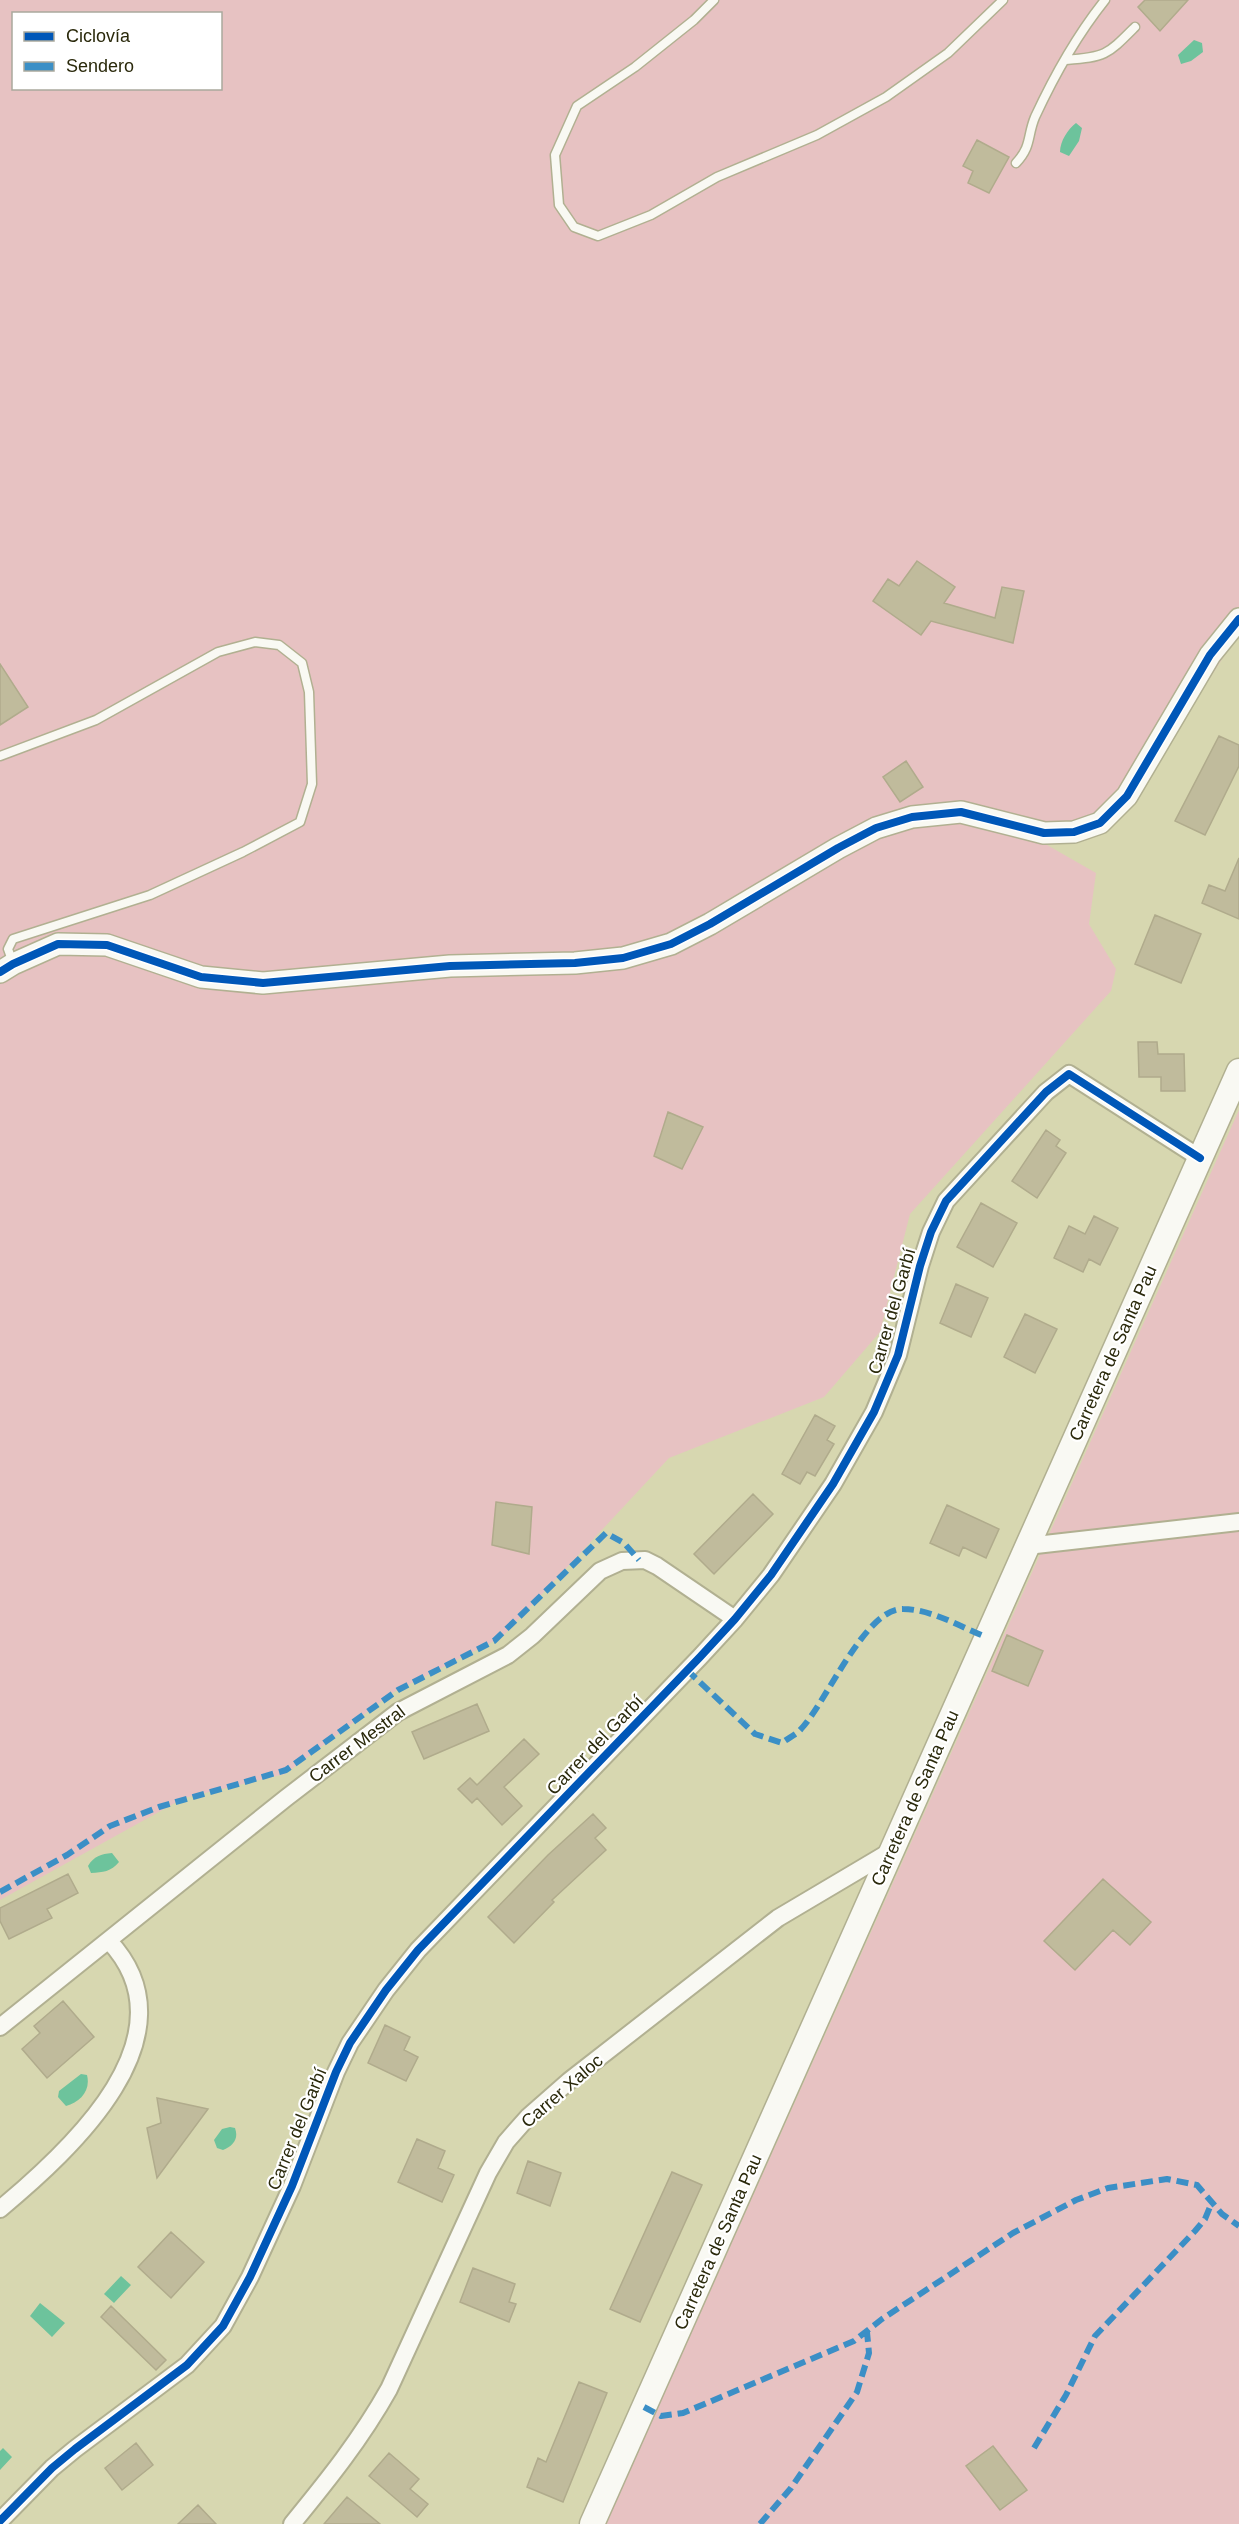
<svg xmlns="http://www.w3.org/2000/svg" width="1239" height="2524" viewBox="0 0 1239 2524" font-family="Arial,sans-serif">
	<rect width="100%" height="100%" fill="#d7d7b0"/>
	<path fill="#e7c2c2" fill-rule="evenodd" d="M 0,0 L 1239,0 L 1239,633 L 1120,817 L 1033,837 L 1096,873 L 1089,924 L 1116,969 L 1111,991 L 910,1214 L 880,1332 L 824,1397 L 669,1458 L 502,1637 L 394,1692 L 285,1774 L 184,1798 L 0,1900 ZM 14,14 L 220,14 L 220,88 L 14,88 Z
		M 1239,1110 L 1239,2524 L 606,2524 Z"/>
	<path fill="#6dc39c" d="M 1194,40 L 1202,43 L 1203,52 L 1191,61 L 1181,64 L 1178,55 Z
		M 1076,123 L 1082,128 L 1079,141 L 1069,156 L 1060,152 C 1060,141 1068,129 1076,123 Z
		M 112,1853 L 119,1862 C 111,1872 103,1872 91,1873 L 88,1866 C 94,1856 101,1854 112,1853 Z
		M 81,2074 L 87,2075 C 91,2091 80,2102 66,2106 L 58,2097 L 59,2091 Z
		M 230,2127 L 235,2128 C 239,2139 233,2146 223,2150 L 217,2148 L 214,2140 L 222,2129 Z
		M 121,2276 L 131,2285 L 114,2303 L 104,2294 Z
		M 40,2303 L 65,2323 L 52,2337 L 30,2316 Z
		M 3,2448 L 12,2457 L 0,2470 L 0,2451 Z"/>
	<path fill="#c0bb9c" stroke="#b0ab8c" stroke-width="1.5" d="M 1145,0 L 1188,0 L 1160,31 L 1138,7 Z
		M 977,140 L 1009,157 L 989,193 L 968,183 L 973,171 L 963,166 Z
		M 917,561 L 955,587 L 944,603 L 995,618 L 1002,587 L 1024,591 L 1013,643 L 931,621 L 921,635 L 873,601 L 888,579 L 899,586 Z
		M 0,664 L 28,707 L 0,725 Z
		M 1219,736 L 1239,745 L 1239,766 L 1205,835 L 1175,821 Z
		M 906,761 L 923,787 L 900,802 L 883,777 Z
		M 1239,858 L 1239,919 L 1202,903 L 1209,885 L 1225,891 Z
		M 1155,915 L 1201,934 L 1181,983 L 1135,964 Z
		M 1138,1042 L 1157,1042 L 1158,1054 L 1184,1054 L 1185,1091 L 1161,1091 L 1161,1077 L 1139,1077 Z
		M 668,1112 L 703,1127 L 682,1169 L 654,1156 Z
		M 1046,1130 L 1060,1140 L 1056,1146 L 1066,1153 L 1037,1198 L 1012,1181 Z
		M 981,1203 L 1017,1223 L 993,1267 L 957,1247 Z
		M 1094,1216 L 1118,1228 L 1100,1265 L 1089,1259 L 1083,1272 L 1054,1258 L 1069,1226 L 1085,1234 Z
		M 956,1284 L 988,1298 L 971,1337 L 940,1323 Z
		M 1025,1314 L 1057,1329 L 1035,1373 L 1004,1357 Z
		M 815,1415 L 835,1426 L 827,1440 L 834,1444 L 815,1476 L 807,1472 L 800,1484 L 782,1474 Z
		M 753,1494 L 773,1514 L 714,1574 L 694,1554 Z
		M 496,1502 L 532,1507 L 529,1554 L 492,1545 Z
		M 947,1505 L 999,1529 L 986,1558 L 963,1547 L 959,1556 L 930,1543 Z
		M 1007,1635 L 1043,1651 L 1028,1686 L 992,1671 Z
		M 477,1704 L 489,1731 L 424,1759 L 412,1732 Z
		M 524,1739 L 539,1754 L 504,1787 L 522,1806 L 502,1825 L 477,1798 L 472,1803 L 458,1789 L 470,1778 L 477,1785 Z
		M 593,1814 L 606,1828 L 595,1838 L 606,1850 L 552,1900 L 554,1902 L 514,1943 L 488,1917 L 548,1855 Z
		M 68,1874 L 78,1893 L 47,1909 L 52,1918 L 9,1939 L 0,1921 L 0,1908 Z
		M 1103,1879 L 1151,1922 L 1130,1945 L 1113,1930 L 1075,1970 L 1044,1941 Z
		M 63,2001 L 94,2037 L 47,2078 L 22,2049 L 40,2033 L 34,2026 Z
		M 385,2025 L 410,2037 L 404,2050 L 418,2057 L 406,2081 L 368,2063 Z
		M 157,2098 L 208,2109 L 157,2178 L 147,2128 L 161,2123 Z
		M 417,2139 L 445,2151 L 438,2168 L 454,2175 L 442,2202 L 398,2182 Z
		M 528,2161 L 561,2173 L 550,2206 L 517,2193 Z
		M 672,2172 L 702,2185 L 640,2322 L 610,2309 Z
		M 171,2232 L 204,2262 L 171,2298 L 138,2267 Z
		M 473,2268 L 515,2284 L 509,2302 L 516,2304 L 509,2322 L 460,2302 Z
		M 111,2306 L 166,2360 L 156,2370 L 101,2317 Z
		M 579,2382 L 607,2393 L 563,2502 L 527,2487 L 538,2458 L 546,2462 Z
		M 136,2443 L 153,2465 L 122,2490 L 105,2468 Z
		M 993,2446 L 1027,2490 L 1000,2510 L 966,2466 Z
		M 389,2453 L 419,2479 L 410,2489 L 428,2504 L 417,2517 L 369,2476 Z
		M 347,2497 L 380,2524 L 324,2524 Z
		M 198,2505 L 216,2524 L 178,2524 Z"/>
	<g fill="none" stroke-linecap="round" stroke-linejoin="round">
		<defs>
			<path id="service" d="M 714,0 L 694,20 L 635,67 L 577,106 L 555,155 L 559,205 L 574,227 L 598,236 L 651,215 L 717,177 L 817,135 L 886,97 L 948,53 L 1003,0
				M 1066,60 C 1106,57 1107,55 1135,27
				M 1016,163 C 1032,146 1027,136 1035,117 C 1054,76 1077,35 1105,0
				M 0,756 L 96,720 L 218,652 L 255,642 L 279,645 L 302,663 L 309,692 L 312,784 L 300,822 L 243,852 L 150,895 L 13,939 L 8,949 L 13,963"/>
			<path id="minor" d="M 1027,1546 L 1239,1522
				M 0,2027 L 286,1798 L 398,1712 L 508,1655 L 532,1636 L 600,1571 L 622,1561 L 645,1560 L 657,1566 L 735,1619
				M 0,2209 C 71,2150 197,2035 109,1941
				M 0,2521 L 52,2468 L 75,2449 L 187,2365 L 223,2326 L 250,2277 L 292,2186 L 336,2072 L 350,2043 L 386,1990 L 418,1950 L 700,1657 L 735,1619 L 771,1575 L 833,1484 L 874,1412 L 898,1355 L 920,1266 L 931,1232 L 946,1201 L 1046,1092 L 1069,1074 L 1200,1158
				M 292,2524 C 328,2480 361,2439 389,2389 L 488,2173 L 506,2142 L 528,2117 L 569,2081 L 778,1918 L 891,1851"/>
			<path id="tertiary" d="M 0,972 L 13,964 L 58,944 L 107,945 L 201,977 L 263,983 L 450,966 L 575,963 L 623,958 L 671,944 L 710,924 L 838,848 L 876,828 L 912,817 L 961,812 L 1044,833 L 1074,832 L 1100,823 L 1127,796 L 1210,655 L 1239,619"/>
			<path id="secondary" d="M 592,2524 L 1239,1071"/>
		</defs>
		<use href="#service" stroke="#b1b091" stroke-width="11"/>
		<use href="#minor" stroke="#b1b091" stroke-width="20"/>
		<use href="#tertiary" stroke="#b1b091" stroke-width="24"/>
		<use href="#secondary" stroke="#b1b091" stroke-width="27"/>
		<use href="#service" stroke="#f9f9f3" stroke-width="8"/>
		<use href="#minor" stroke="#f9f9f3" stroke-width="16"/>
		<use href="#tertiary" stroke="#f9f9f3" stroke-width="21"/>
		<use href="#secondary" stroke="#f9f9f3" stroke-width="24"/>
		<path stroke="#3b8fc6" stroke-width="6" stroke-dasharray="12 6" stroke-linecap="butt" d="M 687,1670 L 755,1734 L 782,1743 C 788,1738 796,1735 801,1729 C 826,1703 865,1608 903,1609 C 931,1609 961,1627 986,1637
			M 0,1892 L 67,1855 L 110,1826 L 159,1807 L 286,1770 L 398,1690 L 494,1641 L 606,1533 L 624,1543 L 639,1560
			M 644,2407 L 661,2416 L 683,2413 L 854,2341 L 882,2319 L 1013,2233 L 1076,2200 L 1108,2188 L 1167,2179 L 1197,2185 L 1222,2214 L 1239,2226
			M 1034,2448 L 1066,2395 L 1095,2336 L 1195,2231 L 1205,2219 L 1212,2202
			M 760,2524 L 791,2488 L 857,2392 L 869,2353 L 867,2332"/>
		<defs>
			<path id="cycleway" d="M 0,972 L 13,964 L 58,944 L 107,945 L 201,977 L 263,983 L 450,966 L 575,963 L 623,958 L 671,944 L 710,924 L 838,848 L 876,828 L 912,817 L 961,812 L 1044,833 L 1074,832 L 1100,823 L 1127,796 L 1210,655 L 1239,619
				M 0,2521 L 52,2468 L 75,2449 L 187,2365 L 223,2326 L 250,2277 L 292,2186 L 336,2072 L 350,2043 L 386,1990 L 418,1950 L 700,1657 L 735,1619 L 771,1575 L 833,1484 L 874,1412 L 898,1355 L 920,1266 L 931,1232 L 946,1201 L 1046,1092 L 1069,1074 L 1200,1158"/>
		</defs>
		<use href="#cycleway" stroke="#fff" stroke-width="11"/>
		<use href="#cycleway" stroke="#0057b8" stroke-width="8"/>
	</g>
	<g text-anchor="middle" stroke-width="4.5" stroke-linejoin="round" paint-order="stroke">
		<g font-size="18" fill="#2a290b" stroke="#fff">
			<text transform="translate(892 1311) rotate(-74)" y="6">Carrer del Garbí</text>
			<text transform="translate(1113 1353) rotate(-66)" y="6">Carretera de Santa Pau</text>
			<text transform="translate(357 1744) rotate(-37)" y="6">Carrer Mestral</text>
			<text transform="translate(595 1745) rotate(-46)" y="6">Carrer del Garbí</text>
			<text transform="translate(915 1798) rotate(-66)" y="6">Carretera de Santa Pau</text>
			<text transform="translate(562 2091) rotate(-41)" y="6">Carrer Xaloc</text>
			<text transform="translate(297 2129) rotate(-68)" y="6">Carrer del Garbí</text>
			<text transform="translate(718 2242) rotate(-66)" y="6">Carretera de Santa Pau</text>
		</g>
	</g>
	<rect x="12" y="12" width="210" height="78" fill="#ffffff" stroke="#aaa99d" stroke-width="1.5"/>
	<rect x="24" y="32" width="30" height="9" fill="#0057b8" stroke="#aaa99d" stroke-width="1.5"/>
	<text x="66" y="42" font-size="18" fill="#2a290b">Ciclovía</text>
	<rect x="24" y="62" width="30" height="9" fill="#3b8fc6" stroke="#aaa99d" stroke-width="1.5"/>
	<text x="66" y="72" font-size="18" fill="#2a290b">Sendero</text>
</svg>
